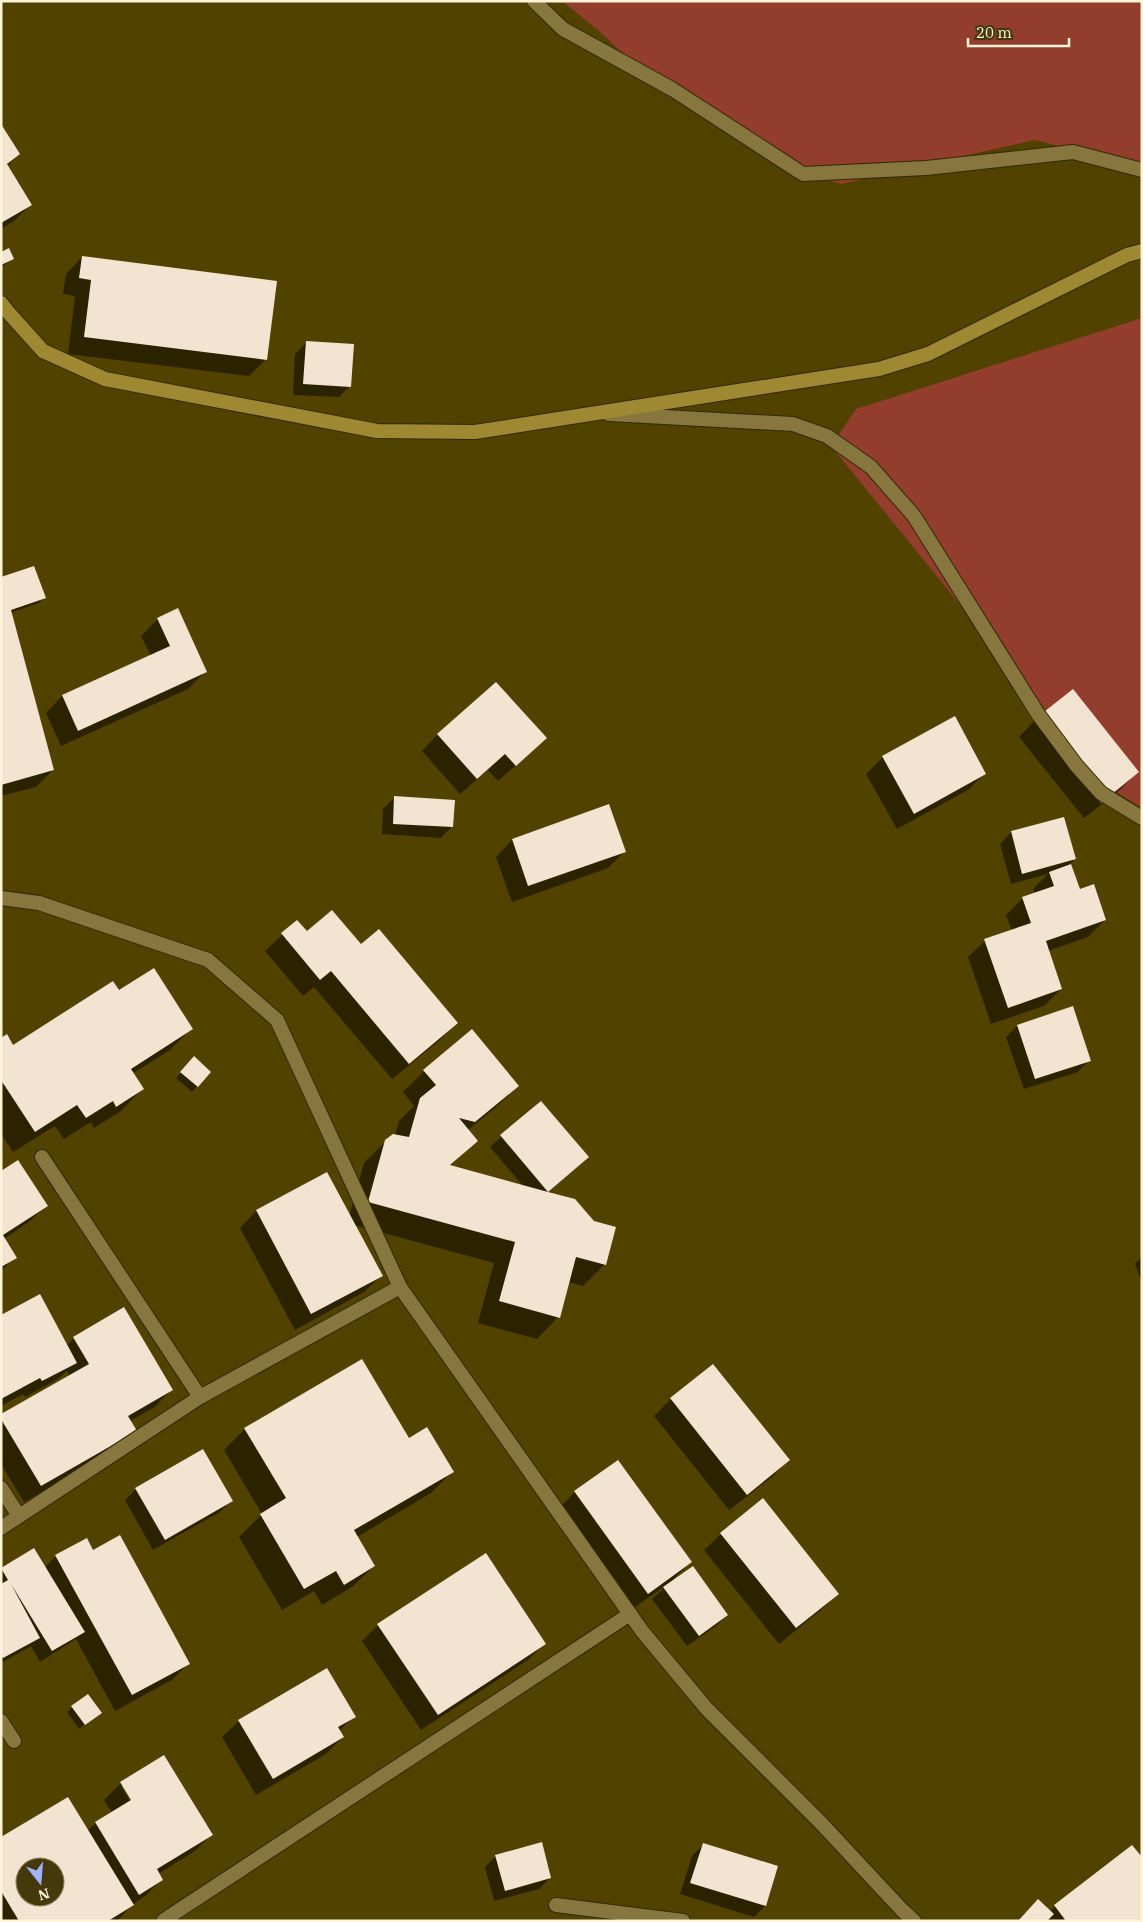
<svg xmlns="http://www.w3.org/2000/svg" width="1143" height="1922" viewBox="0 0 1143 1922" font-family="'IBM Plex Serif',serif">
	<rect width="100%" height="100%" fill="#524200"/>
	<path fill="#933d2c" d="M 562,1 L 1142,1 L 1142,167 L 1035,140 L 841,184 L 790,169 L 664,91 L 599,31 Z
		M 1142,318 L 1142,808 L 1101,782 L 1040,703 L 831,446 L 856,409 Z"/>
	<path fill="#0007" fill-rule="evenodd" d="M 1,127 L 19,154 L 7,166 L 31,204 L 14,221 L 1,229 Z
		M 1,254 L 13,259 L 1,267 Z
		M 82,257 L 266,359 L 249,376 L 68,354 L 75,296 L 63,294 L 66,274 Z
		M 306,343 L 350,386 L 339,397 L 293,395 L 295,354 Z
		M 1,579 L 44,597 L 39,603 L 10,613 L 53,770 L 36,787 L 1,796 Z
		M 158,619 L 205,672 L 188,689 L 61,746 L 46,713 L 62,696 L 151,656 L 141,636 Z
		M 1035,720 L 1137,772 L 1121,789 L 1084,818 L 1019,737 Z
		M 438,734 L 529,754 L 498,781 L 488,770 L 460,794 L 422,751 Z
		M 883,757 L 984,774 L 968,790 L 897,829 L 866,774 Z
		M 394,798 L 452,826 L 441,838 L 382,834 L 383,809 Z
		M 608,806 L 624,852 L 608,868 L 512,902 L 496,857 L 512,840 Z
		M 1063,818 L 1075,859 L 1070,864 L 1079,891 L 1105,920 L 1088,937 L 1048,951 L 1061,989 L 1044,1006 L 991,1024 L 968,957 L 985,941 L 1012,931 L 1006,915 L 1023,898 L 1035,894 L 1033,889 L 1048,874 L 1011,884 L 1000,844 L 1011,832 Z
		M 297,921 L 307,932 L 360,946 L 456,1023 L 440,1040 L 392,1079 L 314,987 L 303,996 L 265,951 Z
		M 1017,1026 L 1089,1060 L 1078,1072 L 1024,1089 L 1006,1037 Z
		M 192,1028 L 170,1050 L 132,1074 L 142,1089 L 121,1111 L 94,1128 L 91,1122 L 64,1139 L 55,1126 L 13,1152 L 1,1134 L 1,1039 L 13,1047 Z
		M 194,1058 L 210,1072 L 192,1092 L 176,1078 Z
		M 424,1071 L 518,1086 L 496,1107 L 468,1130 L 477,1141 L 450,1166 L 523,1186 L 490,1147 L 541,1102 L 587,1157 L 547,1193 L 605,1264 L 583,1286 L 568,1282 L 558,1317 L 537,1339 L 478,1323 L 494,1263 L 354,1225 L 381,1276 L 364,1292 L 295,1330 L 240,1228 L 256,1211 L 326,1174 L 349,1217 L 364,1163 L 386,1141 L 395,1135 L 399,1121 L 414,1106 L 403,1092 Z
		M 1,1172 L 46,1206 L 29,1222 L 4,1239 L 15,1257 L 1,1271 Z
		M 1142,1257 L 1142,1283 L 1135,1264 Z
		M 1,1316 L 66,1346 L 74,1338 L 171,1390 L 155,1407 L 130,1421 L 135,1431 L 119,1447 L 24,1502 L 1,1464 L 1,1416 L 70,1376 L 67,1371 L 58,1379 L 25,1397 L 23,1394 L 1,1406 Z
		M 713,1366 L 788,1460 L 772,1477 L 729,1510 L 654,1416 L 671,1399 Z
		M 245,1429 L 408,1440 L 452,1472 L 431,1493 L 357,1537 L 374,1566 L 352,1587 L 322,1605 L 314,1591 L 282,1610 L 239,1537 L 262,1514 L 224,1450 Z
		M 617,1462 L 690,1562 L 674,1579 L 727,1615 L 716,1626 L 687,1646 L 652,1599 L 663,1589 L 662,1588 L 631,1610 L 558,1509 L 575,1492 Z
		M 136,1489 L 231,1501 L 220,1512 L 153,1550 L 125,1500 Z
		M 721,1534 L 838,1594 L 821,1610 L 779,1644 L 704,1550 Z
		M 92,1551 L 189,1663 L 172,1680 L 115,1711 L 76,1639 L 40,1662 L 31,1646 L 1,1663 L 1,1570 L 44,1568 L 56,1556 Z
		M 378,1625 L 545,1643 L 528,1660 L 421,1730 L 362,1641 Z
		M 72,1707 L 100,1713 L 79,1729 L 67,1712 Z
		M 354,1716 L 339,1731 L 343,1737 L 326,1754 L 256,1795 L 222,1737 L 239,1721 Z
		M 121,1783 L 211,1835 L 195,1851 L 158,1874 L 162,1880 L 145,1896 L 132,1905 L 117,1921 L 1,1921 L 1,1838 L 87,1831 L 96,1823 L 112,1813 L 104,1800 ZM 121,1786 L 124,1786 L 136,1804 L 133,1806 ZM 25,1867 L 55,1867 L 55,1897 L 25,1897 Z
		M 703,1845 L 776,1867 L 765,1906 L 754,1917 L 680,1894 L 692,1856 Z
		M 1132,1846 L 1142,1921 L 1019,1921 L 1050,1911 Z
		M 496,1856 L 550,1878 L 539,1889 L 494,1901 L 485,1867 Z"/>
	<path fill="#f3e4d1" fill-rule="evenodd" d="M 1,124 L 20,154 L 7,164 L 32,205 L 1,223 Z
		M 9,248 L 14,259 L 1,265 L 1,252 Z
		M 82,256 L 277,281 L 267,360 L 84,337 L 91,280 L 79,278 Z
		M 306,341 L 354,344 L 351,387 L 303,384 Z
		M 34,566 L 46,598 L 11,610 L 54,770 L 1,785 L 1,577 Z
		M 178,608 L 207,672 L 78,731 L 62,695 L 170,646 L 157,618 Z
		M 496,682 L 547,738 L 516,766 L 505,754 L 477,779 L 437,734 Z
		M 1073,689 L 1139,772 L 1101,803 L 1035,719 Z
		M 955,716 L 986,774 L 914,814 L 882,756 Z
		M 394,796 L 455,800 L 453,827 L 393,824 Z
		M 609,804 L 626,852 L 528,886 L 512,839 Z
		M 1064,817 L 1076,859 L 1022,874 L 1011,831 Z
		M 1071,864 L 1080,889 L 1094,884 L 1106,920 L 1046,941 L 1062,989 L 1008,1008 L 984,939 L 1031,923 L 1022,897 L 1054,886 L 1049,872 Z
		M 332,910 L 361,944 L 379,929 L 458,1023 L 409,1064 L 331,971 L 320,980 L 281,933 L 297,920 L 307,931 Z
		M 154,968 L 193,1029 L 131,1069 L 144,1089 L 116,1107 L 113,1101 L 86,1118 L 77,1105 L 35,1132 L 1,1080 L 1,1038 L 7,1034 L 13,1045 L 113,981 L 119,990 Z
		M 1073,1006 L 1091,1061 L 1035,1079 L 1017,1025 Z
		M 472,1029 L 519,1086 L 475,1122 L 459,1118 L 478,1141 L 450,1165 L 548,1192 L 500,1135 L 541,1101 L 589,1157 L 548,1192 L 575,1199 L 594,1221 L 616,1227 L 606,1265 L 576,1257 L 560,1318 L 499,1301 L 515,1242 L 368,1202 L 385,1140 L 393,1134 L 409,1137 L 420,1098 L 436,1085 L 423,1070 Z
		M 194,1056 L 211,1072 L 198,1087 L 180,1072 Z
		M 18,1160 L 48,1206 L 3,1235 L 17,1258 L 1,1267 L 1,1171 Z
		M 327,1172 L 383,1276 L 311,1314 L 256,1210 Z
		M 40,1294 L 77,1363 L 42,1381 L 40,1378 L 1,1399 L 1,1315 Z
		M 124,1307 L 173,1390 L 128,1416 L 137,1431 L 41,1486 L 1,1419 L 1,1414 L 89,1364 L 73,1337 Z
		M 362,1359 L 409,1438 L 427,1427 L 454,1472 L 354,1530 L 375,1566 L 344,1585 L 336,1571 L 304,1589 L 260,1514 L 286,1498 L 244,1428 Z
		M 713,1364 L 790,1460 L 747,1495 L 670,1398 Z
		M 203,1449 L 233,1501 L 165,1540 L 135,1488 Z
		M 618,1460 L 692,1562 L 648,1594 L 574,1491 Z
		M 763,1498 L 839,1594 L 796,1628 L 720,1533 Z
		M 120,1535 L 190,1664 L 132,1695 L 55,1555 L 87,1538 L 93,1550 Z
		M 34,1548 L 85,1632 L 52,1651 L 11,1584 L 40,1638 L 3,1658 L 1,1655 L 1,1584 L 8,1580 L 1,1568 Z
		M 486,1553 L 546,1644 L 438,1715 L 377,1624 Z
		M 693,1566 L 728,1615 L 699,1636 L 663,1587 Z
		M 327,1668 L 356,1717 L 338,1727 L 344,1737 L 273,1779 L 238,1720 Z
		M 88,1694 L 102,1713 L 85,1725 L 71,1706 Z
		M 164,1755 L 213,1835 L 157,1869 L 163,1880 L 139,1895 L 95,1822 L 131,1800 L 120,1782 Z
		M 68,1797 L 134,1905 L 108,1921 L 19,1921 L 1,1891 L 1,1837 ZM 25,1867 L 55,1867 L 55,1897 L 25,1897 Z
		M 542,1842 L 551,1878 L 505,1891 L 495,1855 Z
		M 703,1843 L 778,1866 L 766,1906 L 690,1883 Z
		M 1132,1845 L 1142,1857 L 1142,1921 L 1066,1921 L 1054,1905 Z
		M 1038,1899 L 1054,1914 L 1047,1921 L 1018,1921 Z"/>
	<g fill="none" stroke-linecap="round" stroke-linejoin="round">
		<defs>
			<path id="minor" d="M 534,1 L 563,29 L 672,89 L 803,174 L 926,168 L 1073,152 L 1142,170
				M 609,414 L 793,424 L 827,436 L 871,467 L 914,516 L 1038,714 L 1076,765 L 1101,793 L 1142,818
				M 42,1157 L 200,1397
				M 1,1488 L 19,1516
				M 1,1528 L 200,1397 L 400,1287
				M 1,1721 L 14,1741
				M 556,1905 L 683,1921
				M 164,1920 L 630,1614"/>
			<path id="tertiary" d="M 1,898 L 39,903 L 208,960 L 277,1020 L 400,1287 L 642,1631 L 706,1708 L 820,1822 L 902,1910 L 914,1921"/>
			<path id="secondary" d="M 1,303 L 8,312 L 43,351 L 105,379 L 377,431 L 475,432 L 879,369 L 928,354 L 1127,255 L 1142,251"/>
		</defs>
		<use href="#minor" stroke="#32290b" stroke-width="16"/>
		<use href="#tertiary" stroke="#32290b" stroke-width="16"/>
		<use href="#secondary" stroke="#32290b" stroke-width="16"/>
		<use href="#minor" stroke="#87763d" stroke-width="14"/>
		<use href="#tertiary" stroke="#87763d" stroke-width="14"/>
		<use href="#secondary" stroke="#9f8832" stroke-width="14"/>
	</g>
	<rect width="1143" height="1922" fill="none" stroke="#fef5d8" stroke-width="5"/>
	<g transform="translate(40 1882) rotate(163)"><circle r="24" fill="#45380b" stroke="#8f845d"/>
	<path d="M0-4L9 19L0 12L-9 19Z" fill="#a0b3fd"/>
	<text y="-8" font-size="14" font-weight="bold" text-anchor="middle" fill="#fef5d8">N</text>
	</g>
	<path d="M968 38v8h101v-8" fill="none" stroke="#fef5d8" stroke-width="2.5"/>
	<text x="976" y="38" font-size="15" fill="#fef5d8" stroke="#45380b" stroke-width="4" paint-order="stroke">20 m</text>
</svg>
